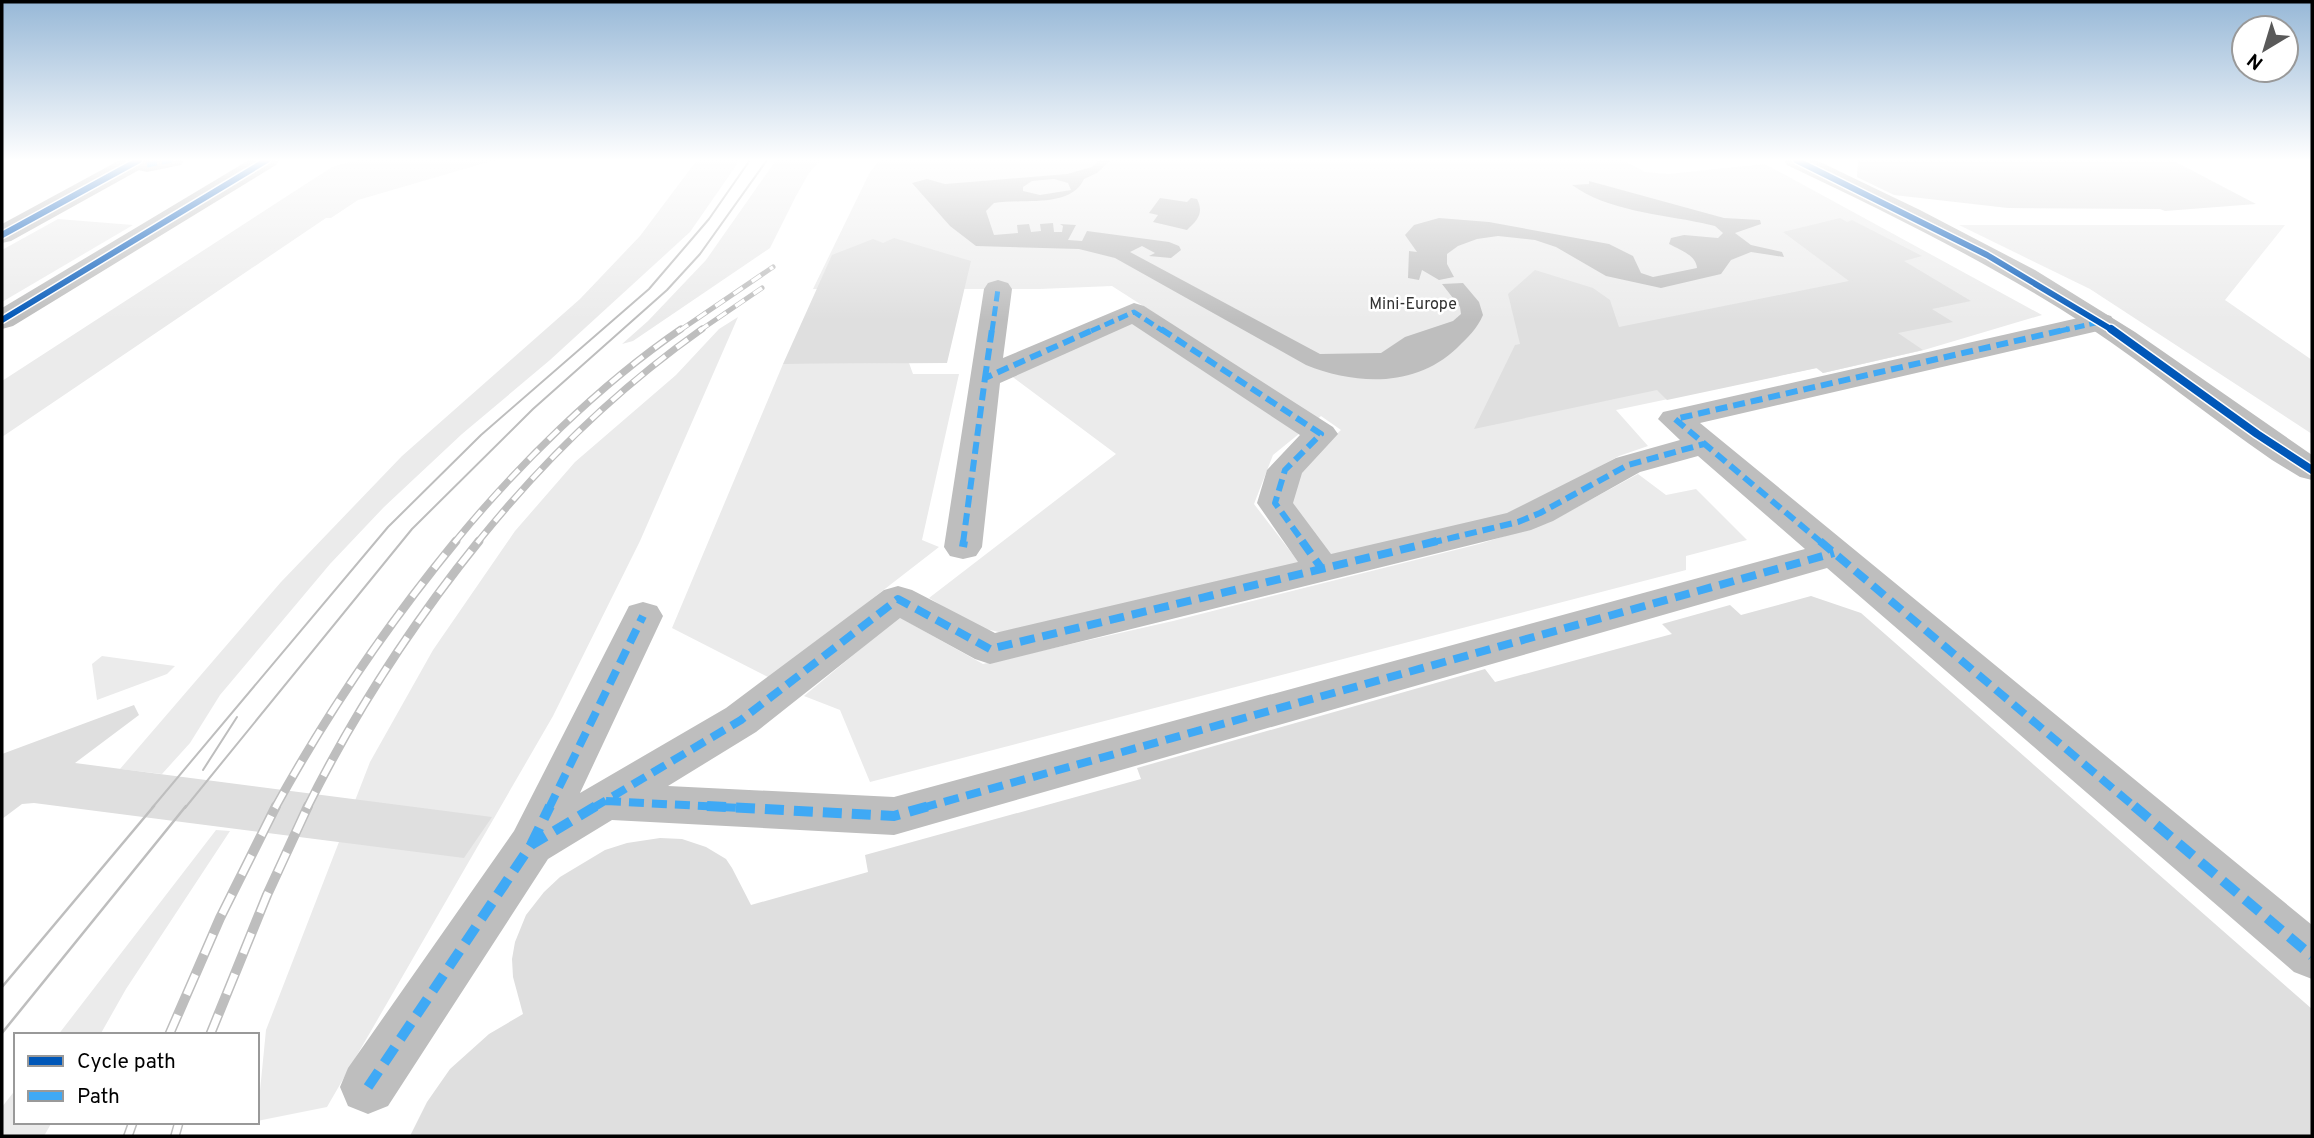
<svg xmlns="http://www.w3.org/2000/svg" width="2314" height="1138" viewBox="0 0 2314 1138" font-family="Overpass,sans-serif">
	<rect width="100%" height="100%" fill="#fff"/>
	<path fill="#ebebeb" d="M 355,160 L 495,160 L 358,200 L 331,218 L 326,218 L 2,437 L 2,381 L 332,167 Z
		M 697,160 L 740,160 L 690,232 L 550,360 L 462,434 L 384,507 L 330,564 L 220,695 L 190,743 L 162,774 L 120,769 L 281,582 L 402,456 L 580,299 L 640,236 Z
		M 776,160 L 821,160 L 809,173 L 796,196 L 770,248 L 633,341 L 622,344 L 648,321 L 706,260 Z
		M 880,160 L 1623,160 L 1645,172 L 1668,174 L 1765,164 L 2042,315 L 1924,350 L 1823,373 L 1816,368 L 1616,410 L 1648,446 L 1619,456 L 1511,514 L 1325,557 L 1287,504 L 1304,464 L 1341,430 L 1321,416 L 1273,455 L 1254,504 L 1300,564 L 1003,633 L 977,627 L 929,598 L 1116,454 L 1010,375 L 1151,311 L 1112,286 L 1039,289 L 813,289 L 870,172 Z
		M 58,219 L 133,225 L 2,302 L 2,250 Z
		M 1959,225 L 2285,225 L 2225,300 L 2312,360 L 2312,434 L 2090,289 Z
		M 738,317 L 640,541 L 553,716 L 327,1107 L 257,1121 L 266,1030 L 370,762 L 433,650 L 515,531 L 575,462 L 676,375 L 719,329 Z
		M 909,363 L 913,374 L 959,374 L 922,540 L 939,547 L 770,678 L 672,628 L 783,364 Z
		M 1638,474 L 1666,495 L 1696,489 L 1747,540 L 1686,556 L 1686,570 L 870,782 L 840,710 L 804,696 L 899,617 L 983,664 L 1173,621 L 1479,544 L 1548,523 Z
		M 102,656 L 175,666 L 167,674 L 97,700 L 92,664 Z
		M 216,830 L 230,831 L 126,989 L 100,1035 L 58,1035 Z
		M 16,1089 L 16,1122 L 52,1122 L 44,1136 L 2,1136 L 2,1107 Z"/>
	<path fill="#bebebe" fill-rule="evenodd" d="M 1099,160 L 1111,160 L 1097,173 L 1084,179 C 1071,209 1021,198 994,203 L 986,211 L 994,235 L 1018,233 L 1017,225 L 1029,224 L 1031,232 L 1041,231 L 1040,224 L 1053,223 L 1054,232 L 1062,232 L 1063,226 L 1060,224 L 1076,225 L 1068,240 L 1082,241 L 1087,231 L 1169,242 L 1179,246 L 1181,250 L 1171,258 L 1149,256 L 1155,253 L 1142,246 L 1130,252 L 1320,354 L 1381,353 L 1405,337 L 1453,321 L 1461,314 L 1460,307 L 1442,284 L 1463,283 L 1479,302 L 1483,315 C 1477,329 1468,337 1457,348 C 1415,388 1356,385 1306,365 L 1115,258 L 1079,249 L 976,246 L 950,226 L 912,183 L 927,179 L 945,184 L 1067,174 L 1092,167 ZM 1054,179 L 1068,183 L 1071,190 L 1040,195 L 1023,191 L 1023,187 L 1032,181 Z
		M 1589,181 L 1724,218 L 1760,220 L 1761,224 L 1735,233 L 1751,245 L 1782,252 L 1784,257 L 1751,252 L 1731,260 L 1721,274 L 1661,288 L 1606,276 L 1556,247 L 1535,240 L 1498,236 L 1477,239 L 1458,246 L 1447,254 L 1447,264 L 1454,277 L 1439,280 L 1422,270 L 1419,280 L 1408,278 L 1409,251 L 1417,252 L 1405,235 L 1414,225 L 1439,218 L 1489,222 L 1609,244 L 1633,256 L 1641,273 L 1653,277 L 1697,268 C 1696,255 1680,250 1669,244 L 1671,238 L 1684,235 L 1718,238 L 1723,233 L 1715,226 L 1702,223 C 1660,214 1608,211 1572,185 L 1589,184 Z
		M 1160,198 L 1187,202 L 1191,198 L 1197,199 C 1204,213 1198,220 1187,230 L 1153,222 L 1158,215 L 1149,213 Z"/>
	<path fill="#dfdfdf" d="M 1858,160 L 2172,160 L 2256,204 L 2165,211 L 2160,209 L 2008,208 L 1894,195 L 1857,177 Z
		M 1840,218 L 1847,222 L 1852,220 L 1922,256 L 1904,261 L 1971,301 L 1932,309 L 1953,322 L 1898,333 L 1923,350 L 1823,373 L 1817,368 L 1667,400 L 1657,390 L 1474,429 L 1515,345 L 1520,344 L 1508,294 L 1535,270 L 1593,288 L 1610,300 L 1619,327 L 1849,281 L 1783,232 Z
		M 894,238 L 971,261 L 947,363 L 783,364 L 832,255 L 873,239 L 883,243 Z
		M 1811,596 L 1861,613 L 2312,1009 L 2312,1136 L 410,1136 L 427,1102 L 450,1069 L 489,1034 L 523,1014 L 513,977 L 512,959 L 515,942 L 526,915 L 544,892 L 560,877 L 605,850 L 627,843 L 660,838 L 682,839 L 706,847 L 726,859 L 732,868 L 751,905 L 868,872 L 865,855 L 1141,779 L 1137,768 L 1485,669 L 1495,682 L 1672,634 L 1662,624 L 1730,605 L 1741,615 Z
		M 134,705 L 139,715 L 75,763 L 492,817 L 464,858 L 34,803 L 22,804 L 2,819 L 2,754 Z"/>
	<g fill="none" stroke-linecap="round" stroke-linejoin="round">
		<path fill="#bebebe" fill-rule="evenodd" d="M 138,160 L 184,160 L 181,165 L 147,172 L 138,170 L 135,165 Z
			M 998,280 L 1008,283 L 1012,289 L 1003,358 L 1134,303 L 1144,306 L 1333,427 L 1338,434 L 1302,473 L 1293,503 L 1331,554 L 1507,513 L 1616,458 L 1680,440 L 1658,419 L 1663,412 L 2100,313 L 2111,316 L 2115,322 L 2111,328 L 1700,423 L 2312,925 L 2312,979 L 2294,972 L 1827,568 L 894,835 L 612,820 L 548,859 L 388,1106 L 368,1114 L 348,1106 L 340,1087 L 348,1068 L 514,831 L 629,606 L 643,602 L 657,606 L 663,616 L 580,793 L 726,708 L 884,590 L 898,586 L 912,590 L 995,633 L 1298,562 L 1257,503 L 1267,470 L 1300,435 L 1132,324 L 1000,383 L 982,547 L 976,556 L 963,559 L 950,556 L 944,547 L 984,289 L 988,283 ZM 1698,456 L 1805,549 L 894,797 L 668,786 L 756,732 L 900,618 L 975,659 L 990,664 L 1531,530 L 1553,521 L 1640,472 Z"/>
		<path fill="#bebebe" fill-rule="evenodd" d="M 120,160 L 151,160 L 148,165 L 11,241 L 2,243 L 2,224 Z
			M 249,160 L 279,160 L 276,165 L 13,326 L 2,329 L 2,308 Z
			M 1784,160 L 1816,160 L 1920,210 L 2035,270 L 2135,332 L 2312,455 L 2312,480 L 2300,477 L 2272,460 C 2209,417 2150,368 2087,326 C 1992,264 1890,214 1787,165 Z"/>
		<path stroke="#bebebe" stroke-width="2" d="M 203,770 L 237,717
			M 152,808 L 388,527 L 481,435 L 649,289 L 709,219 L 750,160
			M 185,808 L 412,529 L 533,409 L 667,290 L 700,254 L 767,160"/>
		<path stroke="#bebebe" stroke-width="2.5" d="M 2,987 L 154,806
			M 2,1033 L 186,806"/>
		<defs>
			<path id="rail-far3" d="M 679,331 L 773,267
				M 699,331 L 762,288"/>
			<path id="rail-far2" d="M 454,543 C 517,466 599,385 681,329
				M 477,543 C 542,462 617,389 702,329"/>
			<path id="rail-far1" d="M 275,808 C 327,713 387,625 456,541
				M 307,808 C 354,713 412,624 479,541"/>
			<path id="rail" d="M 169,1035 L 220,918 L 276,806
				M 210,1035 L 267,895 L 308,806
				M 128,1136 L 133,1122
				M 175,1136 L 179,1122"/>
		</defs>
		<use href="#rail-far3" stroke="#bebebe" stroke-width="5"/>
		<use href="#rail-far2" stroke="#bebebe" stroke-width="7"/>
		<use href="#rail-far1" stroke="#bebebe" stroke-width="9"/>
		<use href="#rail" stroke="#bebebe" stroke-width="10"/>
		<use href="#rail-far3" stroke="#fff" stroke-width="3.5" stroke-dasharray="11" stroke-linecap="butt"/>
		<use href="#rail-far2" stroke="#fff" stroke-width="4.5" stroke-dasharray="14" stroke-linecap="butt"/>
		<use href="#rail-far1" stroke="#fff" stroke-width="6" stroke-dasharray="18" stroke-linecap="butt"/>
		<use href="#rail" stroke="#fff" stroke-width="7" stroke-dasharray="22" stroke-linecap="butt"/>
		<path stroke="#3fa9f5" stroke-width="5" stroke-dasharray="10 5" stroke-linecap="butt" d="M 147,165 L 172,160
			M 992,331 L 998,289
			M 1091,331 L 1134,312 L 1163,331
			M 2060,331 L 2100,322"/>
		<path stroke="#3fa9f5" stroke-width="6" stroke-dasharray="12 6" stroke-linecap="butt" d="M 1161,329 L 1321,434 L 1285,470 L 1275,503 L 1304,543
			M 985,378 L 992,329
			M 963,543 L 985,378 L 1095,329
			M 1430,543 L 1518,522 L 1540,513 L 1628,465 L 1704,444
			M 1822,543 L 1675,419 L 2068,329"/>
		<path stroke="#3fa9f5" stroke-width="8" stroke-dasharray="15 8" stroke-linecap="butt" d="M 1302,541 L 1322,569
			M 1820,541 L 2136,808
			M 963,547 L 964,541
			M 606,801 L 741,808
			M 549,808 L 643,616
			M 593,808 L 741,720 L 898,599 L 990,649 L 1437,541
			M 922,808 L 1834,553"/>
		<path stroke="#3fa9f5" stroke-width="10" stroke-dasharray="19 10" stroke-linecap="butt" d="M 707,806 L 894,816 L 929,806
			M 2134,806 L 2312,956
			M 531,845 L 550,806
			M 368,1087 L 531,845 L 596,806"/>
		<defs>
			<path id="cycleway-far1" d="M 1796,160 L 1987,255 L 2114,331
				M 2,235 L 139,160
				M 2,320 L 267,160"/>
			<path id="cycleway" d="M 2111,329 L 2257,434 L 2312,470"/>
		</defs>
		<use href="#cycleway-far1" stroke="#fff" stroke-width="9"/>
		<use href="#cycleway" stroke="#fff" stroke-width="11"/>
		<use href="#cycleway-far1" stroke="#0057b8" stroke-width="6"/>
		<use href="#cycleway" stroke="#0057b8" stroke-width="8"/>
	</g>
	<linearGradient id="sky" x2="0" y2="1"><stop stop-color="#97b8d7"/><stop offset="0.5" stop-color="#fff"/><stop offset="1" stop-color="#fff" stop-opacity="0"/></linearGradient>
	<rect width="2314" height="320" fill="url(#sky)"/>
	<g text-anchor="middle" stroke-width="5" stroke-linejoin="round" paint-order="stroke">
		<g font-size="16" fill="#323232" stroke="#fff">
			<text x="1413" y="309">Mini-Europe</text>
		</g>
	</g>
	<rect width="2314" height="1138" fill="none" stroke="#000000" stroke-width="7"/>
	<rect x="14" y="1033" width="245" height="91" fill="#ffffff" stroke="#999999" stroke-width="2"/>
	<rect x="28" y="1056" width="35" height="10" fill="#0057b8" stroke="#999999" stroke-width="2"/>
	<text x="77" y="1068" font-size="21" fill="#000000">Cycle path</text>
	<rect x="28" y="1091" width="35" height="10" fill="#3fa9f5" stroke="#999999" stroke-width="2"/>
	<text x="77" y="1103" font-size="21" fill="#000000">Path</text>
	<g transform="translate(2265 49) rotate(218)"><circle r="33" fill="#ffffff" stroke="#999999" stroke-width="2"/>
	<path d="M0-5L12 26L0 18L-12 26Z" fill="#595959"/>
	<text y="-10" font-size="19" font-weight="bold" text-anchor="middle" fill="#000000">N</text>
	</g>
</svg>
